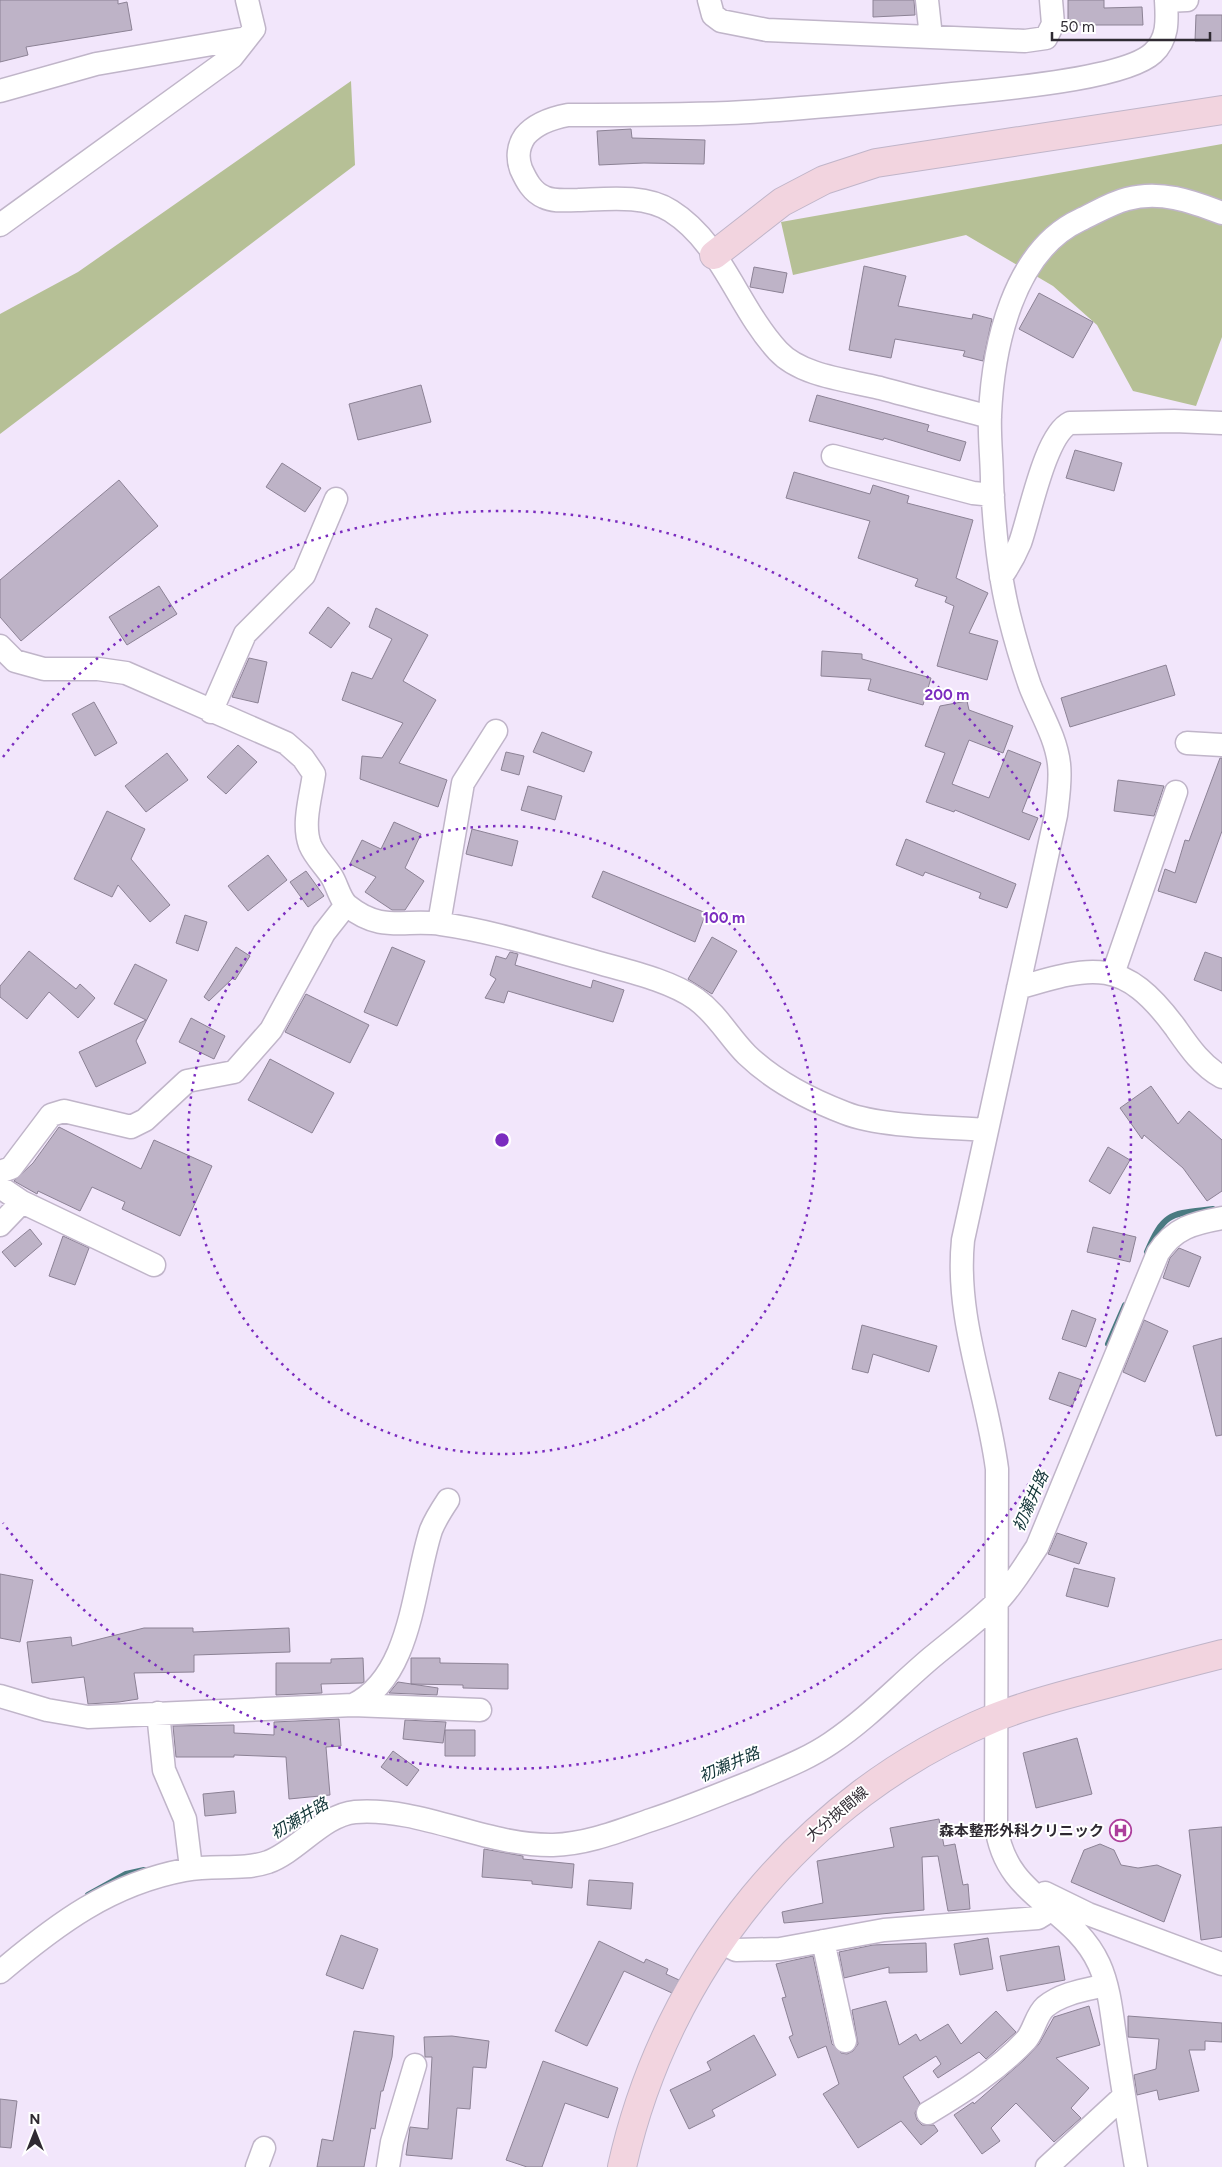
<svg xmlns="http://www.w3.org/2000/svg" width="1222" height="2167" viewBox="0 0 1222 2167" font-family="Figtree,'Noto Sans JP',sans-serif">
	<rect width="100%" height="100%" fill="#f2e6fb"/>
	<path fill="#b6c096" d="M 351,81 L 355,165 L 0,434 L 0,314 L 78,272 Z
		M 1222,144 L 1222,337 L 1196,406 L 1133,391 L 1097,325 L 1053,286 L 966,235 L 793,275 L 781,222 Z"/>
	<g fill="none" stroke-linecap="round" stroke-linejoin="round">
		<path stroke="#4a7a81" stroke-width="6" d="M 1147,1252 C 1164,1211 1172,1214 1213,1209
			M 1108,1344 L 1125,1305
			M 88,1895 L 126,1874 L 144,1870"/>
	</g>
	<path fill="#beb3c7" stroke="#8c8295" d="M 0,0 L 118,0 L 118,4 L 127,2 L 132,30 L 26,47 L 28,55 L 0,62 Z
		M 873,0 L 914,0 L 915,15 L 873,17 Z
		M 1068,0 L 1104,0 L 1104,8 L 1142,7 L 1143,25 L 1068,25 Z
		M 1196,15 L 1222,15 L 1222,41 L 1195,41 Z
		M 631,129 L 632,138 L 705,140 L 704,164 L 644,163 L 599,165 L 597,131 Z
		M 864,266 L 906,276 L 898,306 L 972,319 L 973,314 L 992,319 L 983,361 L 963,356 L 965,351 L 895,339 L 891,358 L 849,350 Z
		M 754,267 L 787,273 L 783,293 L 750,287 Z
		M 1039,293 L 1093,322 L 1073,358 L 1019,329 Z
		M 421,385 L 431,422 L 358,440 L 349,404 Z
		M 817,395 L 929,425 L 927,431 L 966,442 L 960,461 L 884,438 L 883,440 L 809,421 Z
		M 1075,450 L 1122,463 L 1114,491 L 1066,478 Z
		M 282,463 L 321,488 L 305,512 L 266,487 Z
		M 794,472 L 870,494 L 873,485 L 909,496 L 907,503 L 973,520 L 956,578 L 988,593 L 969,633 L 998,641 L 987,680 L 937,666 L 954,606 L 945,602 L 947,597 L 915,586 L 918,579 L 858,558 L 870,521 L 786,498 Z
		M 119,480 L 158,526 L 21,641 L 0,617 L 0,580 Z
		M 159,586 L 177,614 L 127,645 L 109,617 Z
		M 328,607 L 350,623 L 331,648 L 309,633 Z
		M 376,608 L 428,635 L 403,681 L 436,700 L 399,763 L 447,780 L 438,807 L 360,779 L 362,756 L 382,758 L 403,723 L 342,700 L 352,672 L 372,679 L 392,639 L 369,627 Z
		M 822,651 L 862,654 L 862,659 L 931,678 L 923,705 L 868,690 L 871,679 L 821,676 Z
		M 249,658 L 267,662 L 258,703 L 232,697 Z
		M 1166,665 L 1175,695 L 1070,727 L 1061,698 Z
		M 967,701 L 969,710 L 1013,726 L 1003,753 L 969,740 L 952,784 L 989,798 L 1008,750 L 1041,763 L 1022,812 L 1038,818 L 1029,840 L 955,810 L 954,812 L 926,802 L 945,753 L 925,746 L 940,706 Z
		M 94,702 L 117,743 L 95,756 L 72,714 Z
		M 542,732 L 592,752 L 584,772 L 533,752 Z
		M 238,745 L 257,762 L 226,794 L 207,777 Z
		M 506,752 L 524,756 L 519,775 L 501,770 Z
		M 167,753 L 188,780 L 146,812 L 125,786 Z
		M 1220,758 L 1222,758 L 1222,831 L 1196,903 L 1158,891 L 1165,869 L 1175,873 L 1185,840 L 1189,841 Z
		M 1118,780 L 1164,786 L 1154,816 L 1114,811 Z
		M 528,786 L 562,796 L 555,820 L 521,810 Z
		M 107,811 L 145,829 L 131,859 L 170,905 L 150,922 L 118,885 L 112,897 L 74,879 Z
		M 394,822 L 421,834 L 405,868 L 424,881 L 405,910 L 392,910 L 365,892 L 376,877 L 350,864 L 362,840 L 381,849 Z
		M 472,829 L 518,841 L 512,866 L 466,854 Z
		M 906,839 L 1016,884 L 1007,908 L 979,898 L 981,893 L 925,872 L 923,876 L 896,865 Z
		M 268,855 L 287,880 L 248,911 L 228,886 Z
		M 306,871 L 324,896 L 308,907 L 290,882 Z
		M 603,871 L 706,913 L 695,942 L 592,897 Z
		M 185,915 L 207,922 L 198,951 L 176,943 Z
		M 712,937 L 737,951 L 712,994 L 688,979 Z
		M 236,947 L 250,956 L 235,980 L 233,978 L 209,1001 L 204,997 Z
		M 392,947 L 425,961 L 397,1026 L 364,1012 Z
		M 29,951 L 76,989 L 80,984 L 95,998 L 78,1018 L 49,992 L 27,1019 L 0,997 L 0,986 Z
		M 510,952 L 518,954 L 515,965 L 591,988 L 593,980 L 624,990 L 613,1022 L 508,991 L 504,1003 L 485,998 L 496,979 L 490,975 L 496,956 L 506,959 Z
		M 1205,952 L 1222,958 L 1222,991 L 1194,980 Z
		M 135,964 L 167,980 L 136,1041 L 146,1063 L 96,1087 L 79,1052 L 146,1020 L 114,1004 Z
		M 306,994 L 369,1025 L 350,1063 L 285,1032 Z
		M 191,1018 L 225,1036 L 214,1059 L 179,1042 Z
		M 270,1059 L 334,1093 L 312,1133 L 248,1100 Z
		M 1151,1086 L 1178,1124 L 1189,1111 L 1222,1140 L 1222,1191 L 1207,1201 L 1183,1168 L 1144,1135 L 1142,1139 L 1120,1108 Z
		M 59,1127 L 141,1169 L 154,1140 L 212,1166 L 180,1236 L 122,1209 L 125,1202 L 92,1187 L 80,1211 L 38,1191 L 37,1194 L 14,1181 L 33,1163 Z
		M 1108,1147 L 1130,1160 L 1110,1194 L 1089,1181 Z
		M 1093,1227 L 1136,1237 L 1130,1262 L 1087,1252 Z
		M 30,1229 L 42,1244 L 15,1267 L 2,1252 Z
		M 63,1236 L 89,1248 L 75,1285 L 49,1276 Z
		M 1179,1248 L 1201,1257 L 1189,1287 L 1163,1278 L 1170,1258 Z
		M 1072,1310 L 1096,1319 L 1086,1347 L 1062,1339 Z
		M 1144,1320 L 1168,1331 L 1145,1382 L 1123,1372 Z
		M 862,1325 L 937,1346 L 929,1372 L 873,1354 L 868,1373 L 852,1369 Z
		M 1222,1338 L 1222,1435 L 1216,1436 L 1193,1346 Z
		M 1059,1372 L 1082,1380 L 1072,1407 L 1049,1399 Z
		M 1057,1533 L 1087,1543 L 1079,1564 L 1048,1554 Z
		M 1074,1568 L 1115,1578 L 1108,1607 L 1066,1596 Z
		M 0,1574 L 33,1580 L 20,1642 L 0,1638 Z
		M 144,1628 L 193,1628 L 193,1632 L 289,1628 L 290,1652 L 194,1655 L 194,1672 L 134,1673 L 138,1699 L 119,1702 L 88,1704 L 84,1677 L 32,1683 L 27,1642 L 71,1637 L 72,1646 Z
		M 363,1658 L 364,1682 L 362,1683 L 321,1684 L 322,1693 L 276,1695 L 276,1663 L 331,1663 L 331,1659 Z
		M 411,1658 L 440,1658 L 440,1663 L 508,1664 L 508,1689 L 463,1688 L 463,1685 L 411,1684 Z
		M 398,1682 L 438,1688 L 437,1695 L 389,1693 Z
		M 339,1719 L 341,1746 L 326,1747 L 330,1795 L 289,1799 L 286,1757 L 234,1755 L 234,1757 L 176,1757 L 173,1726 L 234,1725 L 234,1733 L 274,1735 L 274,1722 Z
		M 405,1720 L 446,1722 L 443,1743 L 403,1739 Z
		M 445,1730 L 475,1730 L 475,1756 L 445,1756 Z
		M 1077,1738 L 1092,1794 L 1036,1808 L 1023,1753 Z
		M 393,1751 L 419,1770 L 407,1786 L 381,1767 Z
		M 234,1791 L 236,1813 L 205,1816 L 203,1794 Z
		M 939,1819 L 944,1846 L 955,1844 L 963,1885 L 968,1884 L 970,1909 L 948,1911 L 938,1856 L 922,1857 L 924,1910 L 784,1923 L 782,1912 L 823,1903 L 817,1861 L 894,1847 L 890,1828 Z
		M 1222,1827 L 1222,1937 L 1201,1940 L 1189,1830 Z
		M 1100,1844 L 1114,1850 L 1121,1865 L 1138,1868 L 1157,1865 L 1181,1875 L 1164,1922 L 1071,1882 L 1084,1850 Z
		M 484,1849 L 523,1856 L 523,1859 L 574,1864 L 572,1888 L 532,1884 L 532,1881 L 482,1877 Z
		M 589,1880 L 633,1883 L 631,1909 L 587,1905 Z
		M 341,1935 L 378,1949 L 363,1989 L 326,1975 Z
		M 988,1938 L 993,1969 L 960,1975 L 954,1944 Z
		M 599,1941 L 644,1963 L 646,1959 L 668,1969 L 666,1974 L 679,1980 L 672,1993 L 624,1971 L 587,2046 L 555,2031 Z
		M 926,1943 L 927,1972 L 889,1973 L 889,1967 L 844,1978 L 839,1952 L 873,1945 Z
		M 1059,1946 L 1065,1980 L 1007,1991 L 1000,1956 Z
		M 813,1956 L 832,2044 L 841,2053 L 847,2054 L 853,2051 L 858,2044 L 852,2010 L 886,2001 L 899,2045 L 916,2034 L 920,2041 L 948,2024 L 961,2044 L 996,2011 L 1016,2032 L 986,2059 L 979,2052 L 938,2078 L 933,2071 L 941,2064 L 936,2056 L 903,2077 L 920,2103 L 915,2113 L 917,2120 L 922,2125 L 934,2125 L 938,2131 L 921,2145 L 901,2121 L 858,2148 L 823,2094 L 839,2084 L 826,2046 L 798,2058 L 789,2037 L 793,2035 L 782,1998 L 786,1997 L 776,1964 Z
		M 1089,2006 L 1100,2045 L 1056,2058 L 1089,2088 L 1071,2108 L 1081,2118 L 1054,2142 L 1016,2103 L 991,2128 L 1000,2141 L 982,2154 L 954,2115 L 973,2102 L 974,2104 L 1024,2060 L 1039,2044 L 1054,2017 Z
		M 1128,2016 L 1222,2023 L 1222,2042 L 1205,2041 L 1205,2050 L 1189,2050 L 1199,2091 L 1159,2100 L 1157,2090 L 1137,2095 L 1134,2075 L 1156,2069 L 1159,2039 L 1128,2037 Z
		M 354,2031 L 394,2036 L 392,2057 L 383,2091 L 381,2091 L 375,2129 L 371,2128 L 364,2167 L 317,2167 L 322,2139 L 333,2141 Z
		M 754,2035 L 776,2075 L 712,2110 L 715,2116 L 689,2129 L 670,2090 L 711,2070 L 707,2062 Z
		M 452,2036 L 489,2041 L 486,2068 L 473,2067 L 470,2109 L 457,2108 L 452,2159 L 406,2155 L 410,2127 L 428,2129 L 432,2057 L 425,2057 L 424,2037 Z
		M 543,2061 L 618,2088 L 608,2118 L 565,2103 L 542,2167 L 527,2167 L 506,2160 Z
		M 0,2099 L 17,2101 L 11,2148 L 0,2147 Z"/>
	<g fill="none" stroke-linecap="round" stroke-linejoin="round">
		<defs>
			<path id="street" d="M 709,0 L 713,15 L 721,21 L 767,30 L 1025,41 L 1046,38 L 1053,24 L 1051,0
				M 927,0 L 931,37
				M 1166,1 L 1187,0
				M 0,91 L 96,64 L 247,38
				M 0,225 L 232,57 L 254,29 L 247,0
				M 990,417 C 953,407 916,398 880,388 C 848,380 801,376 778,351 C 738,308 722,243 671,211 C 645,194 606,199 578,200 C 567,200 554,202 544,197 C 532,192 526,180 521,169 C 517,158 518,146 525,136 C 536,123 552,118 568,115 C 621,115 675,115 728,113 C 810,109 892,100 973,92 C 1012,88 1126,78 1153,53 C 1169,38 1167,19 1166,0
				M 833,456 L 973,493 L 993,495
				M 1001,577 C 1009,566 1015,555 1020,543 C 1030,515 1045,435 1070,423 L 1174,421 L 1222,423
				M 0,646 L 15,661 L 44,669 L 98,669 L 126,673 L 286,743 L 303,758 L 314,774 C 311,796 302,824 310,845 C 315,857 325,866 332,877 C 337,885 340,900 348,906 C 381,933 405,919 441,924 C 491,931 541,947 589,960 C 622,970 668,979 696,999 C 717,1014 729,1037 747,1055 C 773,1080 811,1100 845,1113 C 880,1127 948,1127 987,1130
				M 211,712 L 245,634 L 304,575 L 336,499
				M 1187,743 L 1222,745
				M 439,923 L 463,783 L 496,731
				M 1113,974 L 1176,792
				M 1018,988 C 1094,965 1124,958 1175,1027 C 1189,1047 1201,1065 1222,1077
				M 0,1172 L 11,1168 L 51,1115 L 64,1111 L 131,1127 L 145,1120 L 187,1081 L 234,1072 L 271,1030 L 324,933 L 346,905
				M 0,1187 L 22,1202 L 154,1265
				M 0,1225 L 22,1202
				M 0,1696 L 47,1710 L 88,1717 L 353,1705 C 412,1677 413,1585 431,1530 C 435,1520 442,1509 448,1500
				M 353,1705 L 480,1710
				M 158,1713 L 164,1770 L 185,1819 L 191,1868
				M 1045,1893 L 1088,1914 L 1222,1964
				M 823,1941 L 845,2041
				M 720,1942 L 736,1950 L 780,1949 L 884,1930 L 1038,1918 L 1051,1910
				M 0,1972 C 57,1924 110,1884 185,1870 C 213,1864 241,1871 268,1862 C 298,1851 323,1815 355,1812 C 422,1807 485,1846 553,1845 C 587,1844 619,1831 651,1820 C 685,1809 718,1795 751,1782 C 778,1770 806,1760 831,1743 C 867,1719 898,1686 931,1658 C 954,1639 978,1621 999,1600 C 1014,1584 1025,1565 1037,1547 L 1158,1253 C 1174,1228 1194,1223 1222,1218
				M 928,2113 C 963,2092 998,2070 1026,2040 C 1034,2031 1036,2015 1045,2007 C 1062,1993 1085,1990 1106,1985
				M 257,2167 L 264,2148
				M 388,2167 L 392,2142 L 415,2065
				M 1047,2167 L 1124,2096
				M 1136,2167 C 1129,2126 1122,2084 1116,2043 C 1112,2017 1110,1988 1099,1964 C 1072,1905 1004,1899 996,1824 L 997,1469 C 987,1392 955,1319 963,1240 L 1056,815 C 1058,798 1061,781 1059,764 C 1056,737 1040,712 1030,686 C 1022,663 1015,639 1009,615 C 998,571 994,526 992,482 C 992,460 989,437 990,415 C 993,347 1013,251 1080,220 C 1095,213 1111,203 1127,199 C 1160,190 1191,201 1222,213"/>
			<path id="secondary" d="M 714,255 L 782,202 L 824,180 L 876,163 L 1222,110
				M 622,2167 C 666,1968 805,1796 994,1718 C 1025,1705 1058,1697 1091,1688 C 1134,1677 1178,1665 1222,1654"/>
		</defs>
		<use href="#street" stroke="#c0b5c9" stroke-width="25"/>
		<use href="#secondary" stroke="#c0b5c9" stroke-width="30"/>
		<use href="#street" stroke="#fff" stroke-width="22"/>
		<use href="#secondary" stroke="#f2d4df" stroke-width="28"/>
	</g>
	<g fill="none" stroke="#7b2cbf" stroke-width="2.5" stroke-dasharray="2.5 5">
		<circle cx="502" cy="1140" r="314"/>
		<path d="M3 757A629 629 0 1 1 3 1523"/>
	</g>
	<defs>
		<symbol id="hospital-ring" viewBox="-11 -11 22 22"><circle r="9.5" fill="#fff" stroke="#ad3f9c" stroke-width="1.5"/><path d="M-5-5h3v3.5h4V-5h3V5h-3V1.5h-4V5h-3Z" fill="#ad3f9c"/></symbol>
	</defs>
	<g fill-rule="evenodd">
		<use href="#hospital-ring" x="1108" y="1818" width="25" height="25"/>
	</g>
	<g text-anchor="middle" stroke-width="4" stroke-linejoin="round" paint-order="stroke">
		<g font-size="15" fill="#2f2a32" stroke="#fff">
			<text transform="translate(837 1814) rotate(-40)" y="5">大分挾間線</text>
		</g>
		<g font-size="15" font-weight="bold" fill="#2f2a32" stroke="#fff" text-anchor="end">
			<text x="1104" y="1836">森本整形外科クリニック</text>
		</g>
		<g font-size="16" font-style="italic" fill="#103336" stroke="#fff">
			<text transform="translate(1030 1501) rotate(-66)" y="6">初瀬井路</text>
			<text transform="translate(729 1764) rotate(-23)" y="6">初瀬井路</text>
			<text transform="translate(299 1818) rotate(-31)" y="6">初瀬井路</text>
		</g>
	</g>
	<circle cx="502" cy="1140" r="8" fill="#7b2cbf" stroke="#fff" stroke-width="2.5"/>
	<g font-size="15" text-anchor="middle" font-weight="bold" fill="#7b2cbf" stroke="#fff" stroke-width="4" stroke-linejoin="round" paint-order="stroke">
		<text x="947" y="700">200 m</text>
		<text x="724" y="923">100 m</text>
	</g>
	<g transform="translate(35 2132)" stroke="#ffffff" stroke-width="4" paint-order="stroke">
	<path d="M0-4L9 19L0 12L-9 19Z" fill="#2f2a32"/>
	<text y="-8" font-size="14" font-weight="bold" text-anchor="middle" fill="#2f2a32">N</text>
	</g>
	<path d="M1052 32v8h158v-8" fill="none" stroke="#2f2a32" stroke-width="2.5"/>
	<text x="1060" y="32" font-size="15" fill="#2f2a32" stroke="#ffffff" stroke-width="4" paint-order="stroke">50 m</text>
</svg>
